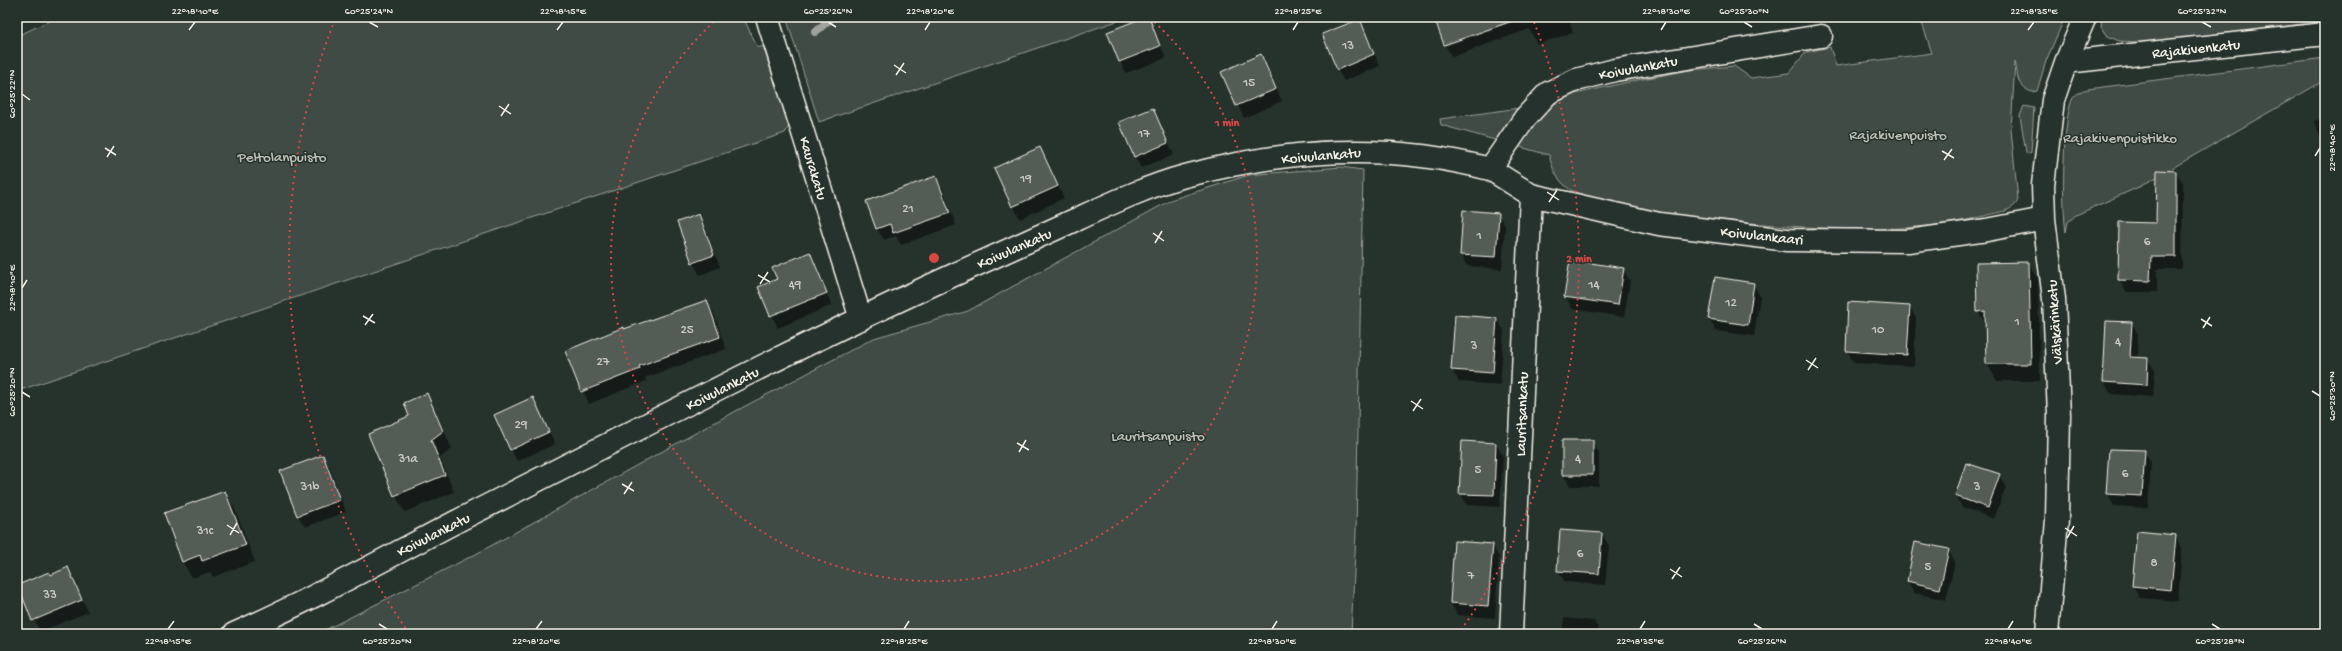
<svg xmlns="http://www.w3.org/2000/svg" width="2342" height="651" viewBox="0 0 2342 651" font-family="'Gochi Hand',sans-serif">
	<rect width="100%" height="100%" fill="#26332d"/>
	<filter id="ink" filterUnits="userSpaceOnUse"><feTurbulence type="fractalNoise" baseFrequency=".025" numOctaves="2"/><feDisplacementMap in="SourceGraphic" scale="8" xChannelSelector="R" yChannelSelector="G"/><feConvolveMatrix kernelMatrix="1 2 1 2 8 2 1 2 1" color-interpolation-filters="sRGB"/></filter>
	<g filter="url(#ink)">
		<path fill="#414b45" stroke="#9a9e96" d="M 58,17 L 743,17 L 758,48 L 763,46 L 789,126 L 785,133 L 17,391 L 17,36 Z
			M 786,17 L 1129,17 L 819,122 Z
			M 1920,17 L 2065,17 L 2046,61 L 2037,91 L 2032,92 C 2015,86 2019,76 2015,62 L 2011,130 L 2018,200 C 2013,212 1999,212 1988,215 C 1911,236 1818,229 1740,222 C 1689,217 1636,212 1587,196 C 1582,194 1572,192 1568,188 C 1557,180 1552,168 1549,155 L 1441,125 L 1440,119 L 1556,103 L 1575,94 L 1628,82 L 1690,70 L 1734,66 L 1751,78 L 1789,73 L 1806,52 L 1830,47 L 1836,66 L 1932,53 Z
			M 2102,17 L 2325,17 L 2325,21 L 2156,43 L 2119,41 L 2106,35 L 2101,27 Z
			M 2325,58 L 2325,80 L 2141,186 L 2076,215 L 2068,222 L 2066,232 C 2062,209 2062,117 2073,98 C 2077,93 2082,90 2088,89 Z
			M 2024,106 L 2034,108 L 2031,153 L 2028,154 L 2026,152 L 2020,116 Z
			M 1341,167 L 1363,170 L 1356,533 L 1351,634 L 317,634 L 476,554 L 719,420 L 874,338 L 968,311 L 1173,199 L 1249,175 Z"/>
		<path fill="#0007" d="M 1148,17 L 1166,58 L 1126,73 L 1120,61 Z
			M 1435,17 L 1520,17 L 1446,44 L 1446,46 L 1526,17 L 1568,17 L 1573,33 L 1537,44 L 1529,29 L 1452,57 L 1445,45 Z
			M 1359,20 L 1380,66 L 1344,81 L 1337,69 Z
			M 1260,55 L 1282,101 L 1244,118 L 1222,72 Z
			M 1153,109 L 1174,155 L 1141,168 L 1135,157 Z
			M 2325,117 L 2325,153 L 2315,121 Z
			M 1039,148 L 1064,198 L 1020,219 L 995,169 Z
			M 2176,172 L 2183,183 L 2182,269 L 2157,269 L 2157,292 L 2126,292 L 2119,280 L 2120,223 L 2157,224 Z
			M 936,177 L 943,189 L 956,225 L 901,245 L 896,236 L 884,240 L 877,229 Z
			M 1498,214 L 1505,226 L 1502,269 L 1467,266 L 1461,254 Z
			M 698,215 L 705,227 L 720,267 L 700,275 L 693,263 L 678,223 Z
			M 809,254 L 832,305 L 778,328 L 759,287 L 778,279 Z
			M 2029,263 L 2038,280 L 2040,381 L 1997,381 L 1987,364 L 1986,325 L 1978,311 Z
			M 1623,269 L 1630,281 L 1624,317 L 1572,309 L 1566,297 Z
			M 1753,284 L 1760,296 L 1754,336 L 1716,331 L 1709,319 Z
			M 707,301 L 714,313 L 726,349 L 645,378 L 646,381 L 589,404 L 566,351 Z
			M 1909,306 L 1916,318 L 1914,366 L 1854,363 L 1847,351 Z
			M 1497,319 L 1504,331 L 1500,385 L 1459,382 L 1452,370 Z
			M 2107,322 L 2132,323 L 2138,335 L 2137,358 L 2148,359 L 2155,371 L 2153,397 L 2111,394 L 2104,382 Z
			M 427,395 L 436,412 L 452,449 L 440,458 L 454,492 L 405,512 L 395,495 L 410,417 Z
			M 533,398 L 555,444 L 517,461 L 511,449 Z
			M 1592,441 L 1599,453 L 1599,486 L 1570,486 L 1563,474 Z
			M 1496,444 L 1503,456 L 1500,507 L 1467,505 L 1460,493 Z
			M 2144,451 L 2151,463 L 2148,508 L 2114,506 L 2107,494 Z
			M 323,456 L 330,468 L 346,512 L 305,527 L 298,516 L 282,471 Z
			M 1999,475 L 2006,487 L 1994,519 L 1962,507 L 1956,496 Z
			M 225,492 L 235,509 L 255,562 L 213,577 L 210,572 L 192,578 L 182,561 Z
			M 1602,534 L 1609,546 L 1605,585 L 1565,582 L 1558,570 Z
			M 2175,536 L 2182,548 L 2178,601 L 2140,598 L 2133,586 Z
			M 1492,545 L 1499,557 L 1495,618 L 1457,615 L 1451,603 Z
			M 1948,550 L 1955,562 L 1946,600 L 1914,593 L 1908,581 Z
			M 68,568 L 88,612 L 40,632 L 19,586 Z
			M 1564,618 L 1594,621 L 1601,634 L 1562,634 Z"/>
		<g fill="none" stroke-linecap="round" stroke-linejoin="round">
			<path stroke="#9fa39b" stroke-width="8" d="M 815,32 L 833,17"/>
		</g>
		<path fill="#525c55" stroke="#f4f1e8" d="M 1145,17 L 1149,17 L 1160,46 L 1119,62 L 1107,32 Z
			M 1434,17 L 1514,17 L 1515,20 L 1444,45 Z
			M 1360,19 L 1374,54 L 1337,70 L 1322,34 Z
			M 1261,54 L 1276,89 L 1236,106 L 1221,72 Z
			M 1153,108 L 1168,143 L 1134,157 L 1119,122 Z
			M 1040,147 L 1058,186 L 1012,207 L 994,168 Z
			M 2157,170 L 2176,171 L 2176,257 L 2151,257 L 2150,281 L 2118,280 L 2119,222 L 2156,223 Z
			M 936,176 L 950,213 L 893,233 L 890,224 L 876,229 L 866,201 Z
			M 1463,210 L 1499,213 L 1496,257 L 1460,255 Z
			M 699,214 L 714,255 L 692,263 L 677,222 Z
			M 810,252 L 827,293 L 770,316 L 758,287 L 777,279 L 772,268 Z
			M 1570,260 L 1624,268 L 1618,305 L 1564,297 Z
			M 2029,262 L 2031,364 L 1986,364 L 1985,311 L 1977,312 L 1976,263 Z
			M 1715,277 L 1754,283 L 1748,325 L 1708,319 Z
			M 707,300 L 720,337 L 639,366 L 640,369 L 581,392 L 565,351 L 624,327 L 624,329 Z
			M 1848,302 L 1910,306 L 1907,355 L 1846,351 Z
			M 1455,315 L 1497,318 L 1493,373 L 1451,370 Z
			M 2106,321 L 2132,322 L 2130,357 L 2148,358 L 2147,385 L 2103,382 Z
			M 427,393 L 443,431 L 431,440 L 445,475 L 394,496 L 368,434 L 409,416 L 404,403 Z
			M 533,397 L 549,432 L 510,450 L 494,415 Z
			M 1562,440 L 1593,440 L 1593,475 L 1562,475 Z
			M 1462,441 L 1496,443 L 1494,495 L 1459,494 Z
			M 2109,449 L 2145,450 L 2142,496 L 2106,494 Z
			M 323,455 L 340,500 L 297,516 L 280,471 Z
			M 1966,463 L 2000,474 L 1988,508 L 1955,496 Z
			M 225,491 L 246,545 L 202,561 L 200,555 L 182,562 L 164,513 Z
			M 1560,530 L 1602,533 L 1599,574 L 1557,571 Z
			M 2137,531 L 2176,535 L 2171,590 L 2132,586 Z
			M 1454,541 L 1493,544 L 1488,606 L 1450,603 Z
			M 1915,542 L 1949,549 L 1940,589 L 1907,581 Z
			M 68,567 L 82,600 L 32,621 L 18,585 L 49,572 L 51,575 Z"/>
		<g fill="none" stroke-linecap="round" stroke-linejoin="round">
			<defs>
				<path id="minor" d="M 767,17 L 861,319
					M 2066,62 L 2325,34
					M 1490,169 L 1531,195 L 1659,224 L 1787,240 L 1908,241 L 1987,230 L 2044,219
					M 234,634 C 316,598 393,554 473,513 C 633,432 795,347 958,273 C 998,255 1037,237 1077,219 C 1112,203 1148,186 1185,176 C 1287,149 1387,142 1490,169 L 1525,118 L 1548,93 L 1576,80 L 1615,70 L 1821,36
					M 1511,634 L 1531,195
					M 2047,634 L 2057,520 L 2059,415 L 2054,299 L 2044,219 L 2043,185 L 2053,100 L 2066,62 L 2085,17"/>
			</defs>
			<use href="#minor" stroke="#f4f1e8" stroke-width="25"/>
			<use href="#minor" stroke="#26332d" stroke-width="22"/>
		</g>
	</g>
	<path fill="none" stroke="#f4f1e8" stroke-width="1.5" d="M 369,22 L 378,27M 828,22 L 836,27M 1744,22 L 1752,27M 2202,22 L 2211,27M 189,30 L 195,22M 557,30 L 563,22M 925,30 L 930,22M 1293,30 L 1298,22M 1661,30 L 1666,22M 2028,30 L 2034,22M 894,65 L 906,73M 896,75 L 904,63M 22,94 L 30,100M 499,106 L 511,114M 501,116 L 509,104M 105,148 L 116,155M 1942,151 L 1954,158M 2315,156 L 2320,148M 107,157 L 114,146M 1944,160 L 1952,149M 1547,192 L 1559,200M 1549,202 L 1557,190M 1153,233 L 1164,241M 1155,243 L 1162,231M 758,275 L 770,282M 760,284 L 768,272M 22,288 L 27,280M 363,316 L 375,323M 2201,319 L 2212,326M 365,325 L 373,314M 2203,328 L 2210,317M 1806,360 L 1818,368M 1808,370 L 1816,358M 2312,391 L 2320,396M 22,392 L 30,397M 1411,401 L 1423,409M 1413,411 L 1421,399M 1017,443 L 1029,450M 1019,452 L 1026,440M 622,484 L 634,491M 624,494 L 632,482M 227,525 L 239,533M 2065,528 L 2077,536M 230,535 L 237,523M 2067,538 L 2074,526M 1670,569 L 1682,577M 1672,579 L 1680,567M 379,624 L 387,629M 1754,624 L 1762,629M 2212,624 L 2220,629M 168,629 L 174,621M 536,629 L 542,621M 904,629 L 909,621M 1272,629 L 1277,621M 1640,629 L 1645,621M 2008,629 L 2013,621"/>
	<g fill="none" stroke="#da4645" stroke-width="2" stroke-dasharray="2 4">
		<path d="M1150 18A323 323 0 1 1 718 18"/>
		<path d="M409 633A645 645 0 0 1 334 22M1534 22A645 645 0 0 1 1459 633"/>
	</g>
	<g text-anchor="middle" stroke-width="3" stroke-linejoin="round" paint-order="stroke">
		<g font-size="13" fill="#ccccc3">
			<text x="1348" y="49">13</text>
			<text x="1249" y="86">15</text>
			<text x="1144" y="137">17</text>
			<text x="1026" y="182">19</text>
			<text x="908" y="212">21</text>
			<text x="1479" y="239">1</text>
			<text x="2147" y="245">6</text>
			<text x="795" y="288">49</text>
			<text x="1594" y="288">14</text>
			<text x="1731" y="306">12</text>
			<text x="2017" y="325">1</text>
			<text x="687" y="333">25</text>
			<text x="1878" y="333">10</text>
			<text x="2118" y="345">4</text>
			<text x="1474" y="349">3</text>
			<text x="603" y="365">27</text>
			<text x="521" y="428">29</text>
			<text x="408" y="462">31a</text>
			<text x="1578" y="462">4</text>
			<text x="1478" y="473">5</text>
			<text x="2125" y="477">6</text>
			<text x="310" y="490">31b</text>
			<text x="1977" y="490">3</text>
			<text x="205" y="534">31c</text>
			<text x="1580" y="557">6</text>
			<text x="2154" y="566">8</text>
			<text x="1928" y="570">5</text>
			<text x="1471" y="579">7</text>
			<text x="50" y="598">33</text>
		</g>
		<g font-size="15" fill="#f4f1e8" stroke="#26332d">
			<text transform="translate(2196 48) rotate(-6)" y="5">Rajakivenkatu</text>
			<text transform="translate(1638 67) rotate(-11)" y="5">Koivulankatu</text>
			<text transform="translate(1321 155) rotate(-5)" y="5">Koivulankatu</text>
			<text transform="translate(814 168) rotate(73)" y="5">Kaurakatu</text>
			<text transform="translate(1762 235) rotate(6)" y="5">Koivulankaari</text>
			<text transform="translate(1014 248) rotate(-24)" y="5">Koivulankatu</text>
			<text transform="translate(2054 322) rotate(-94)" y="5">Välskärinkatu</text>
			<text transform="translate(722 388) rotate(-27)" y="5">Koivulankatu</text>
			<text transform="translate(1521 414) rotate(-88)" y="5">Lauritsankatu</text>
			<text transform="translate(433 534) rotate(-27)" y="5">Koivulankatu</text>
		</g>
		<g font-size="15" fill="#bebfb7" stroke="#26332d">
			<text x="1898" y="139">Rajakivenpuisto</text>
			<text x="2120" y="142">Rajakivenpuistikko</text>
			<text x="282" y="161">Peltolanpuisto</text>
			<text x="1158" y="440">Lauritsanpuisto</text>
		</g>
	</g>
	<circle cx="934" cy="258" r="6" fill="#da4645" stroke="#26332d" stroke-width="2"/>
	<g font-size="12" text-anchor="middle" font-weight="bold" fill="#da4645" stroke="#26332d" stroke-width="3" stroke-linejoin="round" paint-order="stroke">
		<text x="1227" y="126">1 min</text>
		<text x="1579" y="262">2 min</text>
	</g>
	<rect width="2342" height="651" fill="none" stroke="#26332d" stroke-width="44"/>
	<rect x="22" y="22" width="2298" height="607" fill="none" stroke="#f4f1e8" stroke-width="1.5"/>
	<g font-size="10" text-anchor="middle" fill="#f4f1e8">
		<text x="195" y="14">22°18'10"E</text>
		<text x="369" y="14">60°25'24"N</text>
		<text x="563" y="14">22°18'15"E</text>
		<text x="828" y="14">60°25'26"N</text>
		<text x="930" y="14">22°18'20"E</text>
		<text x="1298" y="14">22°18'25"E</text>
		<text x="1666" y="14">22°18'30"E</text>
		<text x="1744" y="14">60°25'30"N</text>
		<text x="2034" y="14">22°18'35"E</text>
		<text x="2202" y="14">60°25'32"N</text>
		<text transform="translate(11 94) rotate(-90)" y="4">60°25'22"N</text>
		<text transform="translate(2331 148) rotate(-90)" y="4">22°18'40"E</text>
		<text transform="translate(11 288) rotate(-90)" y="4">22°18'10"E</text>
		<text transform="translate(11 392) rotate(-90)" y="4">60°25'20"N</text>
		<text transform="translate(2331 396) rotate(-90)" y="4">60°25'30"N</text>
		<text x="168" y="644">22°18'15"E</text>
		<text x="387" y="644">60°25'20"N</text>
		<text x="536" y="644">22°18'20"E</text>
		<text x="904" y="644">22°18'25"E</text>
		<text x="1272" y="644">22°18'30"E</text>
		<text x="1640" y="644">22°18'35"E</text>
		<text x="1762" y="644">60°25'26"N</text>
		<text x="2008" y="644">22°18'40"E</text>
		<text x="2220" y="644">60°25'28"N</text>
	</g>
</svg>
